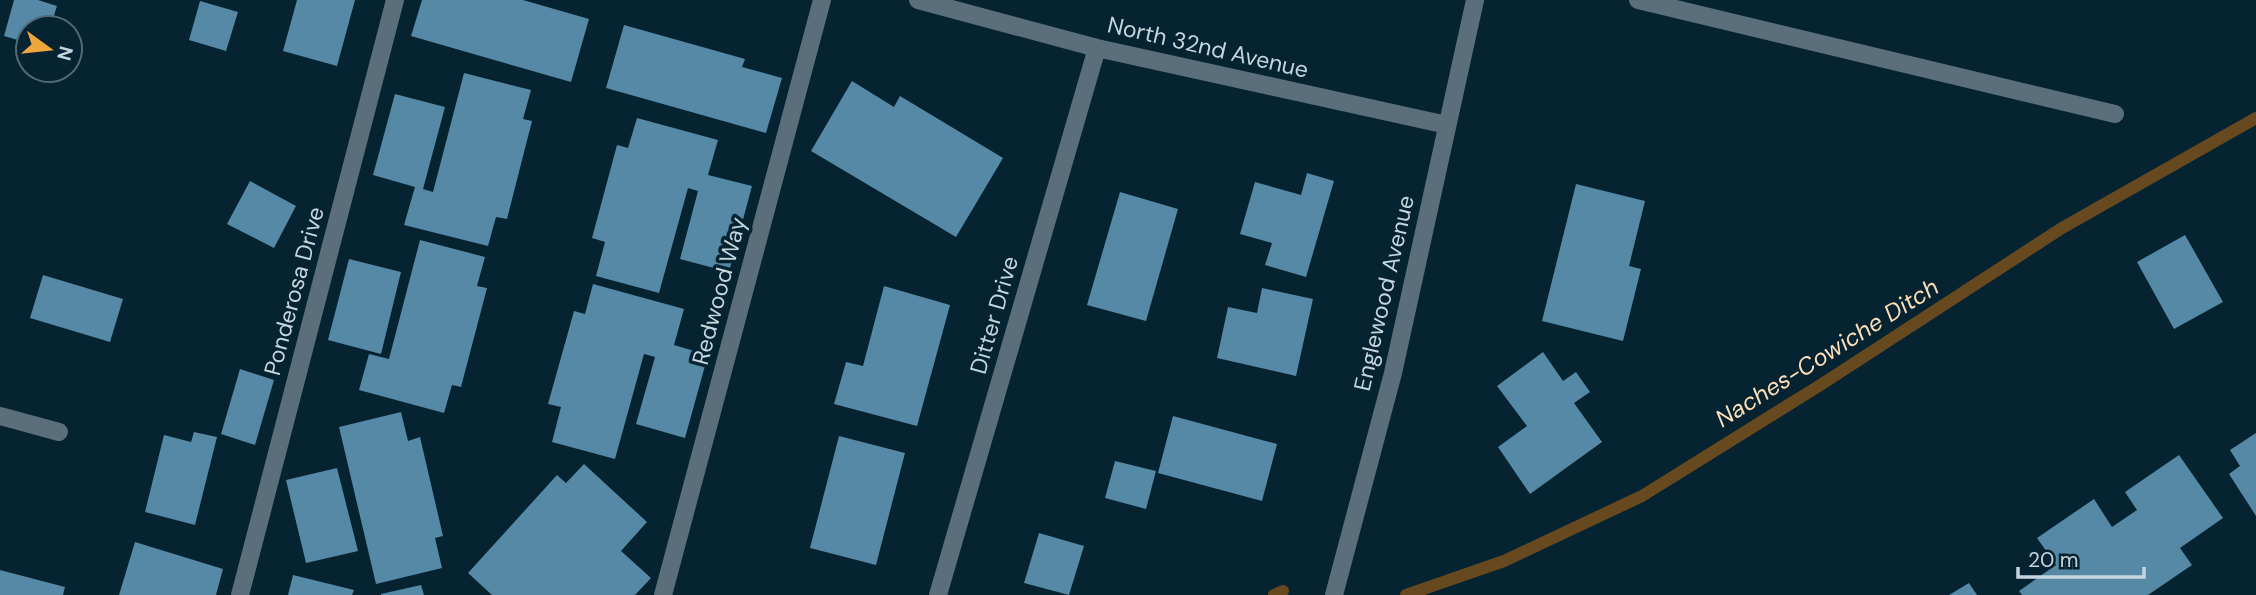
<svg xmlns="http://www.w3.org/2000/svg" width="2256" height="595" viewBox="0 0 2256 595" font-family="'DM Sans',sans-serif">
	<rect width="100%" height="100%" fill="#062331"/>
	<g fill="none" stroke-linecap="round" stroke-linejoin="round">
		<path stroke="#674920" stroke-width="12" d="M 1274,595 L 1283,591
			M 1406,595 L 1504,561 L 1642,496 L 1822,384 L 2062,228 L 2256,118"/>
	</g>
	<path fill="#5589a5" d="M 14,0 L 38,0 L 57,6 L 50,28 L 28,28 L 28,43 L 4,36 Z
		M 297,0 L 355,0 L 337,66 L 283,51 Z
		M 422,0 L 523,0 L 589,19 L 571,82 L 411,36 Z
		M 200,1 L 238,12 L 226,51 L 189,40 Z
		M 624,25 L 745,59 L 742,67 L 782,78 L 766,133 L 606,88 Z
		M 464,73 L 531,90 L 523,119 L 532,121 L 507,219 L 496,217 L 488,246 L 404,225 L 415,187 L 373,175 L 395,94 L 445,107 L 423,189 L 433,192 Z
		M 852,81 L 894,107 L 900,96 L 1003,158 L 956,237 L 811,151 Z
		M 637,118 L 718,140 L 708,175 L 752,186 L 729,272 L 680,259 L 698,191 L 688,188 L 659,293 L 596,276 L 605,242 L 592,238 L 617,145 L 628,148 Z
		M 1307,173 L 1334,181 L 1306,277 L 1265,265 L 1272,243 L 1240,234 L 1255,182 L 1301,195 Z
		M 250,181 L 296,206 L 274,248 L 227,224 Z
		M 1576,184 L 1645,201 L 1629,266 L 1641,269 L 1623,341 L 1542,321 Z
		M 1120,192 L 1178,209 L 1146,321 L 1087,305 Z
		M 2185,235 L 2223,302 L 2174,329 L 2137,262 Z
		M 420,240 L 485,257 L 477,286 L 487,288 L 461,387 L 452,385 L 444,413 L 359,390 L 369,354 L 389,359 Z
		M 349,259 L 401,272 L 381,354 L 328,340 Z
		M 43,275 L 123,299 L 110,342 L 30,318 Z
		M 593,284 L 684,309 L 674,345 L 708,355 L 685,438 L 636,424 L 655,357 L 644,354 L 615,459 L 552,442 L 561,407 L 548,404 L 574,311 L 585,314 Z
		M 884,286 L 950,305 L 917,426 L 834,404 L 846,362 L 863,366 Z
		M 1262,288 L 1313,299 L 1296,376 L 1217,358 L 1228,307 L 1257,313 Z
		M 1543,352 L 1563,381 L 1576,372 L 1590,392 L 1574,403 L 1602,442 L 1530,494 L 1498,447 L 1527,426 L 1497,386 Z
		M 240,369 L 274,380 L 255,445 L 221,434 Z
		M 401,412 L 408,441 L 420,437 L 443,536 L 435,538 L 442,568 L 376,584 L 339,427 Z
		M 1173,416 L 1277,444 L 1262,501 L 1158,473 Z
		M 194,432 L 217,437 L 195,525 L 145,512 L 164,435 L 191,442 Z
		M 2256,433 L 2256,516 L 2229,474 L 2240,466 L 2230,450 Z
		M 839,436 L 905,453 L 876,565 L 810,548 Z
		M 2179,455 L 2223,518 L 2180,548 L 2192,565 L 2148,595 L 2022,595 L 2019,591 L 2056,565 L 2037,538 L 2094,499 L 2112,527 L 2137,510 L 2125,492 Z
		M 1115,461 L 1156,471 L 1146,509 L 1105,498 Z
		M 584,464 L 647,522 L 621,551 L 651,578 L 635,595 L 492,595 L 468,573 L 557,475 L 566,483 Z
		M 337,468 L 358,551 L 306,563 L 286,480 Z
		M 1039,533 L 1084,546 L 1069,595 L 1024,583 Z
		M 135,542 L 223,569 L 216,595 L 119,595 Z
		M 0,570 L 65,587 L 63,595 L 0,595 Z
		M 293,575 L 354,590 L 352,595 L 288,595 Z
		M 1969,583 L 1977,595 L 1949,595 Z
		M 421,585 L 424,595 L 381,595 L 381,594 Z"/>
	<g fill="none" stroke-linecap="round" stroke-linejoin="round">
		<path stroke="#5a6f7b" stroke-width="18" d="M 918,0 L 1097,48 L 1447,125
			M 1638,0 L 2115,114
			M 0,416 L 59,432
			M 240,595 L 395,0
			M 663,595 L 822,0
			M 938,595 L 1097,48
			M 1334,595 L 1393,373 L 1475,0"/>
	</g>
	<g text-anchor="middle" stroke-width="7" stroke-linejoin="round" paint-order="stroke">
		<g font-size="23" fill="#c5d5de" stroke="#062331">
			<text transform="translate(1208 47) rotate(13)" y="8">North 32nd Avenue</text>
			<text transform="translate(294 291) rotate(-75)" y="8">Ponderosa Drive</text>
			<text transform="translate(719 291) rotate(-75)" y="8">Redwood Way</text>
			<text transform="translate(1384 293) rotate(-77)" y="8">Englewood Avenue</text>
			<text transform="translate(994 315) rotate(-74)" y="8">Ditter Drive</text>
		</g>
		<g font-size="24" font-style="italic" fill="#fcddb7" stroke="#062331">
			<text transform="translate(1827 353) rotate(-32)" y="8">Naches-Cowiche Ditch</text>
		</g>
	</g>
	<g transform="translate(49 49) rotate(105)"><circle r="33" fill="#062331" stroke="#526a76" stroke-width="2"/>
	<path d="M0-5L12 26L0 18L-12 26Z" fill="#efa73d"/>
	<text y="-10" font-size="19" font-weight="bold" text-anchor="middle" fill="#c5d5de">N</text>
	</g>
	<path d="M2018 567v10h126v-10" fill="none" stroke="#c5d5de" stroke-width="3.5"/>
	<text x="2028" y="567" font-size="21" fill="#c5d5de" stroke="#062331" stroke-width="5" paint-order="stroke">20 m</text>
</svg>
